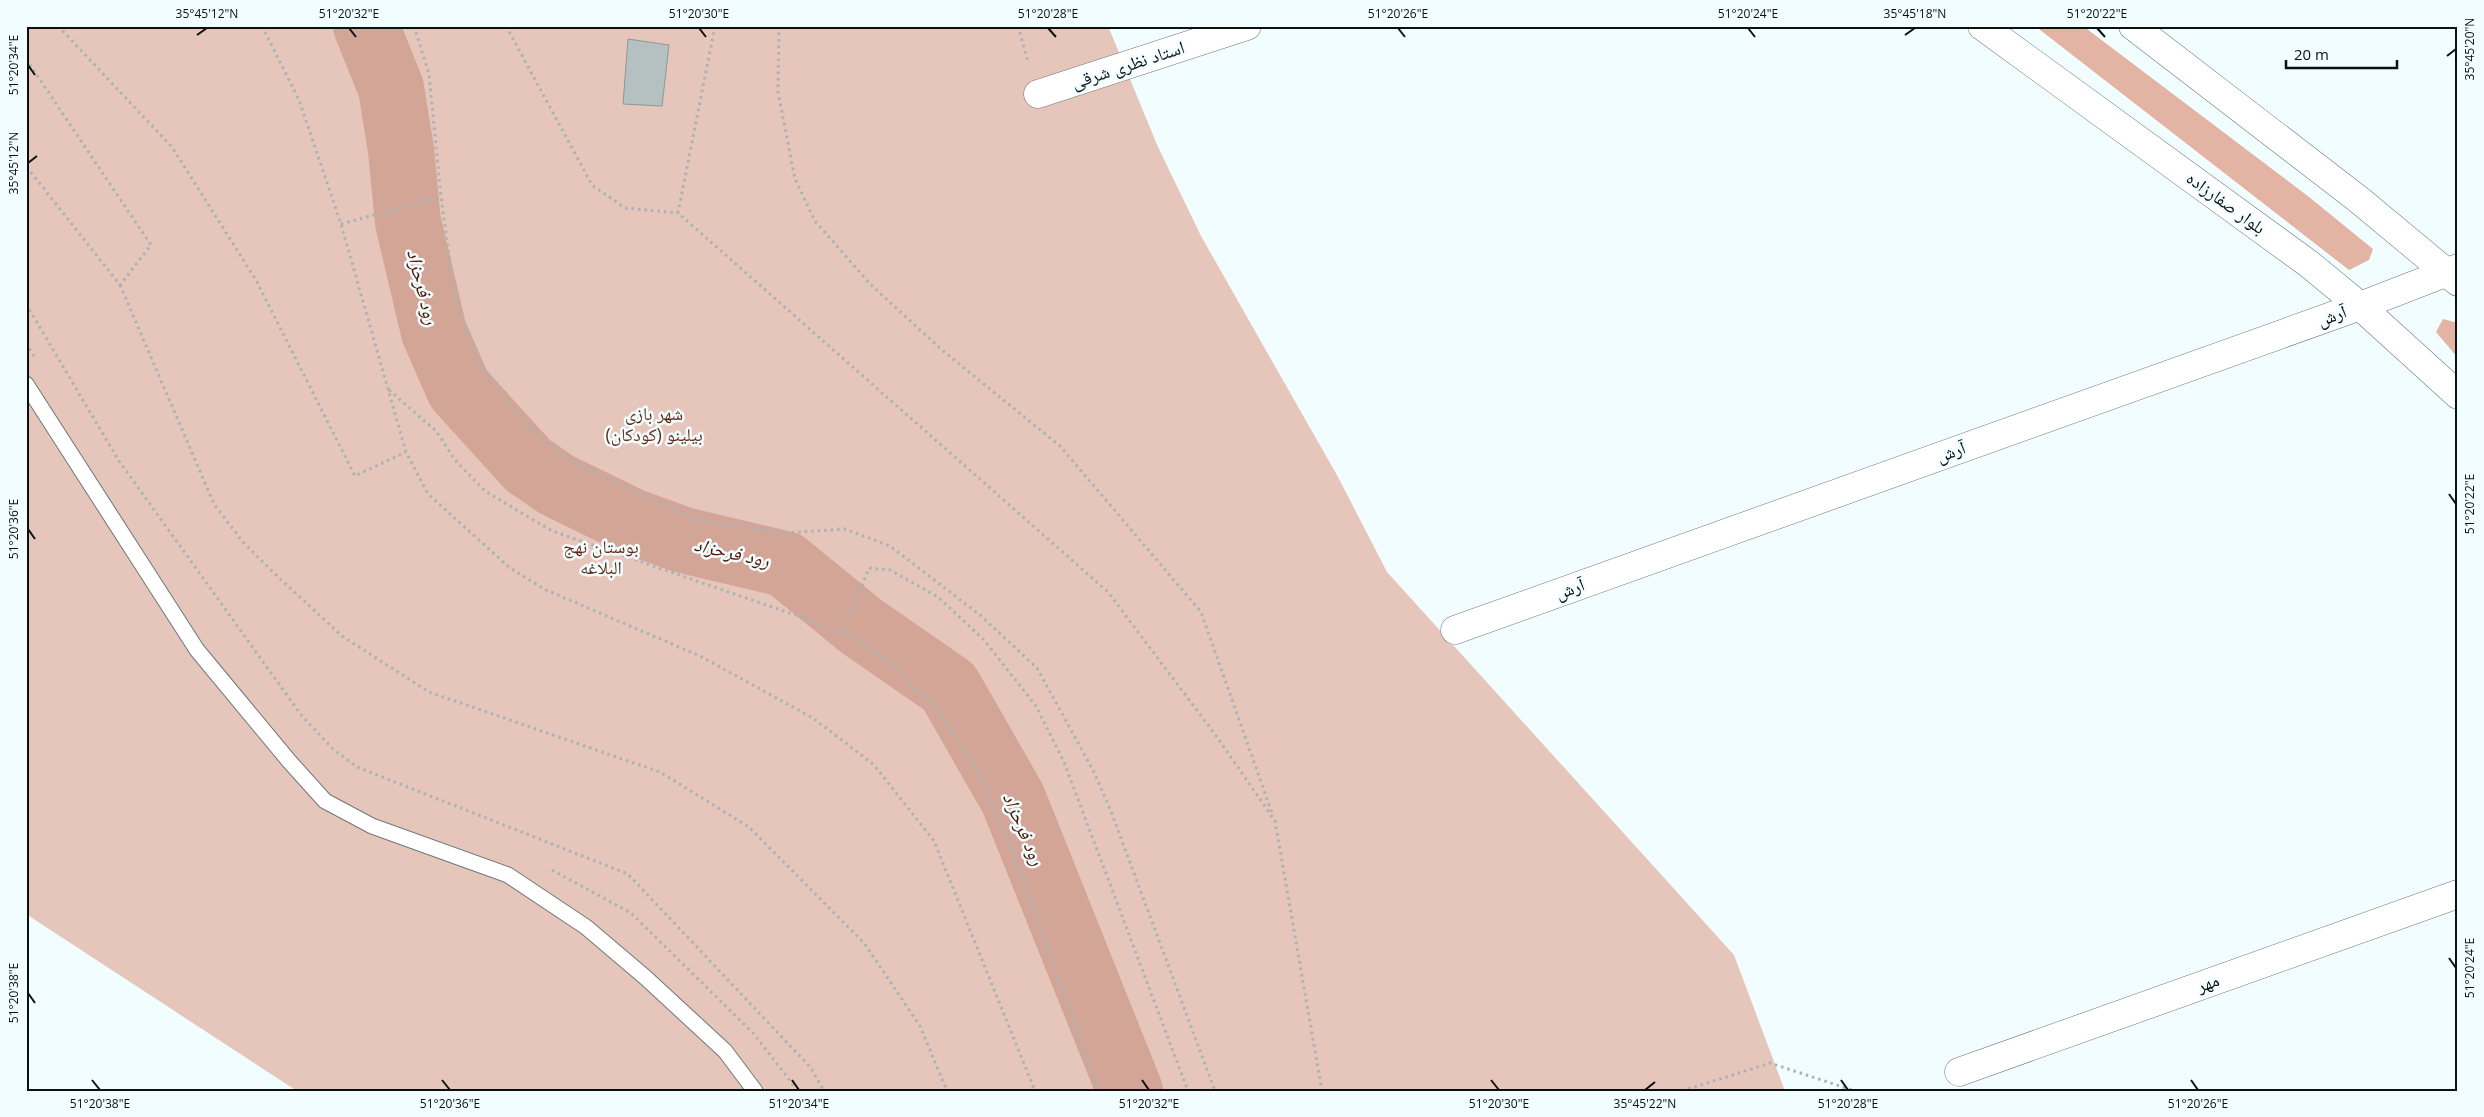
<svg xmlns="http://www.w3.org/2000/svg" width="2484" height="1117" viewBox="0 0 2484 1117" font-family="'Open Sans','Noto Naskh Arabic',sans-serif">
	<rect width="100%" height="100%" fill="#f1fdfe"/>
	<path fill="#e6c5ba" d="M 26,26 L 1108,26 L 1158,147 L 1201,236 L 1338,477 L 1387,572 L 1734,955 L 1785,1091 L 297,1091 L 26,914 Z"/>
	<path fill="#e3b4a4" d="M 2035,26 L 2083,26 L 2309,197 L 2373,249 L 2369,260 L 2349,270 Z
		M 2443,319 L 2458,323 L 2458,358 L 2436,332 Z"/>
	<g fill="none" stroke-linecap="round" stroke-linejoin="round">
		<path stroke="#d3a596" stroke-width="66" d="M 366,26 L 391,88 L 401,150 L 408,222 L 434,332 L 459,389 L 528,465 L 557,485 L 631,521 L 683,540 L 785,564 L 861,626 L 949,687 L 1013,799 L 1130,1091"/>
	</g>
	<path fill="#b5c0c1" stroke="#8e989a" d="M 628,39 L 669,45 L 662,106 L 623,104 Z"/>
	<g fill="none" stroke-linecap="round" stroke-linejoin="round">
		<defs>
			<path id="lane" d="M 26,384 L 197,650 L 289,761 L 325,801 L 372,826 L 508,875 L 586,927 L 646,978 L 725,1051 L 755,1091"/>
			<path id="street" d="M 1038,94 L 1247,26
				M 1455,630 L 2360,306 L 2458,268
				M 1959,1072 L 2458,894"/>
			<path id="secondary" d="M 1982,26 L 2309,264 L 2360,306 L 2458,395
				M 2133,26 L 2358,199 L 2458,282"/>
		</defs>
		<use href="#lane" stroke="#6e7879" stroke-width="17"/>
		<use href="#street" stroke="#6e7879" stroke-width="29"/>
		<use href="#secondary" stroke="#6e7879" stroke-width="29"/>
		<path stroke="#aab3b4" stroke-width="3" stroke-dasharray="2.5 4" stroke-linecap="butt" d="M 58,26 L 172,147 L 256,280 L 355,476 L 406,452
			M 262,26 L 299,100 L 341,224 L 406,452 L 428,494 L 510,568 L 546,590 L 700,656 L 813,718 L 874,765 L 934,841 L 1035,1091
			M 414,26 L 429,74 L 441,197 L 455,298 L 479,362 L 515,411 L 544,441 L 580,466 L 655,501 L 706,522 L 786,533 L 845,529 L 890,546 L 980,615 L 1037,668 L 1094,772 L 1112,814 L 1215,1091
			M 506,26 L 592,185 L 625,208 L 678,213
			M 715,26 L 678,213 L 1108,592 L 1217,737 L 1275,821 L 1322,1091
			M 779,26 L 778,92 L 795,179 L 815,221 L 870,284 L 942,350 L 1060,446 L 1201,612 L 1273,816
			M 1018,26 L 1028,62
			M 26,59 L 151,245 L 120,285 L 26,166
			M 341,224 L 441,197
			M 120,285 L 214,504 L 242,541 L 275,574 L 342,636 L 429,692 L 660,772 L 749,827 L 864,943 L 920,1026 L 947,1091
			M 26,304 L 119,461 L 302,716 L 333,749 L 357,767 L 628,874 L 811,1068 L 824,1091
			M 26,343 L 35,358
			M 389,390 L 436,431 L 455,460 L 485,491 L 552,531 L 804,618 L 852,637 L 888,661 L 937,710 L 980,774 L 1019,867 L 1099,1091
			M 842,634 L 869,568 L 890,570 L 938,597 L 984,640 L 1036,706 L 1064,762 L 1188,1091
			M 552,870 L 631,913 L 754,1034 L 798,1091
			M 1682,1091 L 1770,1063 L 1855,1091"/>
		<use href="#lane" stroke="#fff" stroke-width="15"/>
		<use href="#street" stroke="#fff" stroke-width="28"/>
		<use href="#secondary" stroke="#fff" stroke-width="28"/>
	</g>
	<path fill="none" stroke="#0c1011" stroke-width="2" d="M 349,28 L 356,37M 699,28 L 706,37M 1048,28 L 1056,37M 1398,28 L 1405,37M 1748,28 L 1755,37M 2097,28 L 2105,37M 197,35 L 207,28M 1905,35 L 1915,28M 2447,56 L 2456,49M 28,65 L 35,75M 28,163 L 37,156M 2449,494 L 2456,504M 28,529 L 35,539M 2449,958 L 2456,968M 28,993 L 35,1003M 92,1080 L 100,1090M 442,1080 L 450,1090M 792,1080 L 799,1090M 1142,1080 L 1149,1090M 1491,1080 L 1499,1090M 1841,1080 L 1848,1090M 2191,1080 L 2198,1090M 1645,1090 L 1655,1082"/>
	<g text-anchor="middle" stroke-width="5" stroke-linejoin="round" paint-order="stroke">
		<g font-size="18" fill="#0c1011" stroke="#f1fdfe">
			<text transform="translate(1128 65) rotate(-18)" y="6">استاد نظری شرقی</text>
			<text transform="translate(2226 203) rotate(36)" y="6">بلوار صفارزاده</text>
			<text transform="translate(2332 316) rotate(-20)" y="6">آرش</text>
			<text transform="translate(1951 452) rotate(-20)" y="6">آرش</text>
			<text transform="translate(1570 589) rotate(-20)" y="6">آرش</text>
			<text transform="translate(2208 983) rotate(-20)" y="6">مهر</text>
		</g>
		<g font-size="18" fill="#622915" stroke="#f1fdfe">
			<text x="654" y="420">شهر بازی<tspan x="654" dy="21">بیلینو (کودکان)</tspan></text>
			<text x="601" y="553">بوستان نهج<tspan x="601" dy="21">البلاغه</tspan></text>
		</g>
		<g font-size="19" font-style="italic" fill="#4d1602" stroke="#f1fdfe">
			<text transform="translate(423 287) rotate(76)" y="7">رود فرحزاد</text>
			<text transform="translate(732 552) rotate(13)" y="7">رود فرحزاد</text>
			<text transform="translate(1024 829) rotate(67)" y="7">رود فرحزاد</text>
		</g>
	</g>
	<rect width="2484" height="1117" fill="none" stroke="#f1fdfe" stroke-width="55"/>
	<path d="M2286 60v8h111v-8" fill="none" stroke="#0c1011" stroke-width="2.5"/>
	<text x="2294" y="60" font-size="15" fill="#0c1011" stroke="#f1fdfe" stroke-width="4" paint-order="stroke">20 m</text>
	<rect x="28" y="28" width="2428" height="1062" fill="none" stroke="#0c1011" stroke-width="2"/>
	<g font-size="12" text-anchor="middle" fill="#0c1011">
		<text x="207" y="18">35°45'12"N</text>
		<text x="349" y="18">51°20'32"E</text>
		<text x="699" y="18">51°20'30"E</text>
		<text x="1048" y="18">51°20'28"E</text>
		<text x="1398" y="18">51°20'26"E</text>
		<text x="1748" y="18">51°20'24"E</text>
		<text x="1915" y="18">35°45'18"N</text>
		<text x="2097" y="18">51°20'22"E</text>
		<text transform="translate(2470 49) rotate(-90)" y="4">35°45'20"N</text>
		<text transform="translate(14 65) rotate(-90)" y="4">51°20'34"E</text>
		<text transform="translate(14 163) rotate(-90)" y="4">35°45'12"N</text>
		<text transform="translate(2470 504) rotate(-90)" y="4">51°20'22"E</text>
		<text transform="translate(14 529) rotate(-90)" y="4">51°20'36"E</text>
		<text transform="translate(2470 968) rotate(-90)" y="4">51°20'24"E</text>
		<text transform="translate(14 993) rotate(-90)" y="4">51°20'38"E</text>
		<text x="100" y="1108">51°20'38"E</text>
		<text x="450" y="1108">51°20'36"E</text>
		<text x="799" y="1108">51°20'34"E</text>
		<text x="1149" y="1108">51°20'32"E</text>
		<text x="1499" y="1108">51°20'30"E</text>
		<text x="1645" y="1108">35°45'22"N</text>
		<text x="1848" y="1108">51°20'28"E</text>
		<text x="2198" y="1108">51°20'26"E</text>
	</g>
</svg>
